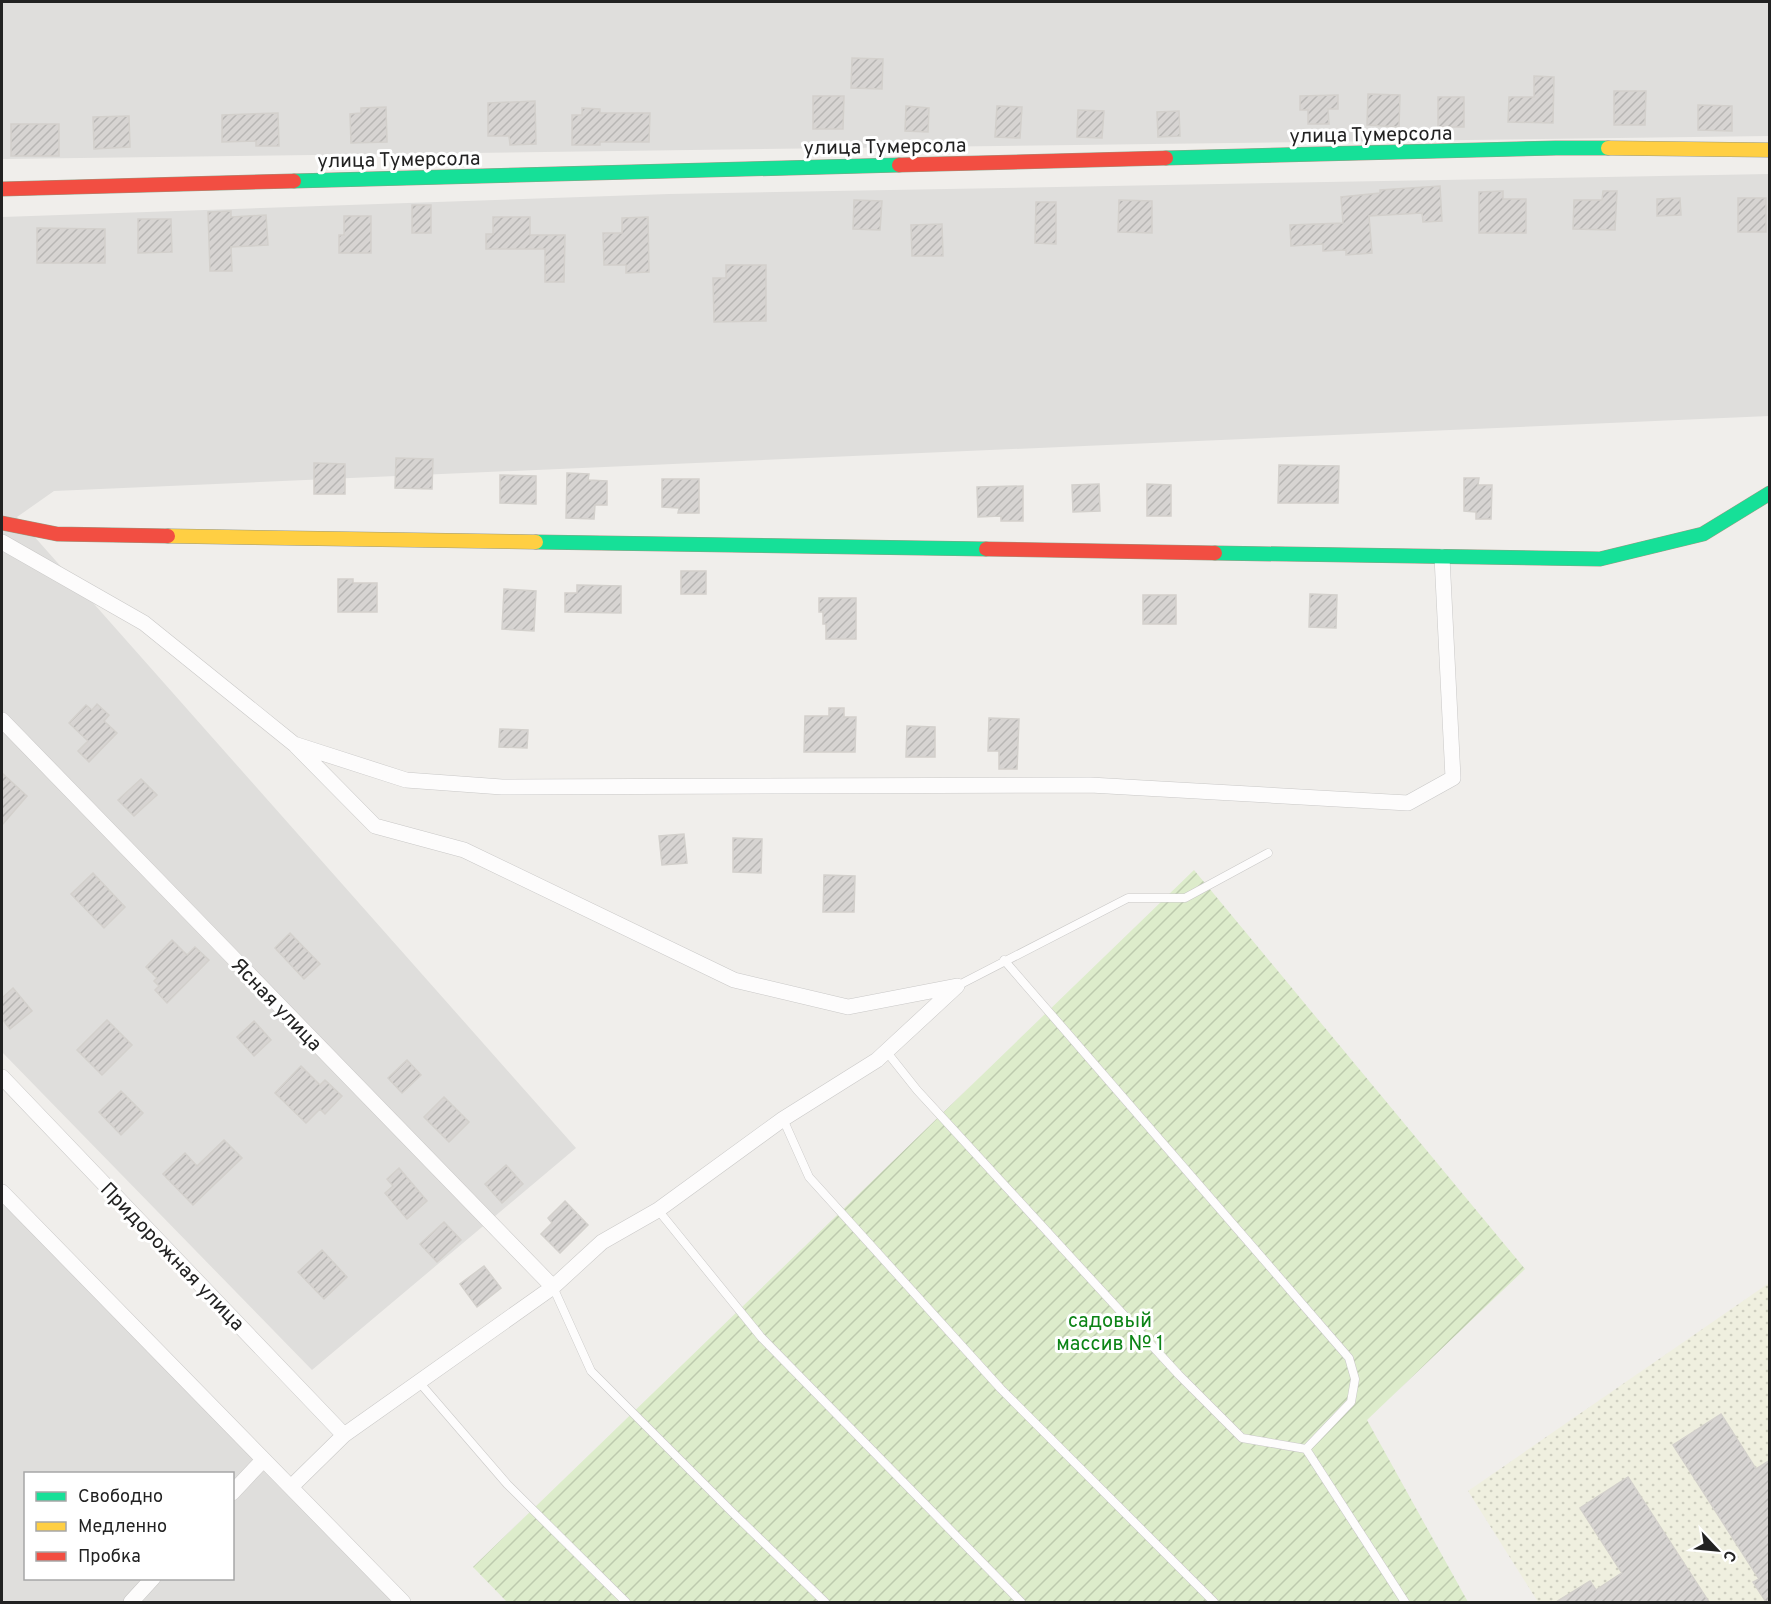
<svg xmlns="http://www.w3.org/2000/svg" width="1771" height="1604" viewBox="0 0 1771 1604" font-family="Overpass,sans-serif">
	<defs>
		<pattern id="farmland-dots" width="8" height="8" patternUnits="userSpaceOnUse" patternTransform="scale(1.5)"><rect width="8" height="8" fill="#efefdf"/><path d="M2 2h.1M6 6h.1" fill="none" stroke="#cdcdbf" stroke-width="1.8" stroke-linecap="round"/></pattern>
		<pattern id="garden-furrows" width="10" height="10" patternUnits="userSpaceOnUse" patternTransform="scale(1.5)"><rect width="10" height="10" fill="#ddeccb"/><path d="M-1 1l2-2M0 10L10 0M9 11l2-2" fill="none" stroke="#bdcaae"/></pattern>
		<pattern id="building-hatch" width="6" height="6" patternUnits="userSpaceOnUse" patternTransform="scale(1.5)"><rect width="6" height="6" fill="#d7d4d2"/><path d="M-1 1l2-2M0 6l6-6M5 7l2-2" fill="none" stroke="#b8b6b4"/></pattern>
	</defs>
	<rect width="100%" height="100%" fill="#f0eeeb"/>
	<path fill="#dfdedc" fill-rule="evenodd" d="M 2,2 L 1769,2 L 1769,136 L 2,159 Z
		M 1769,174 L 1769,416 L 54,491 L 17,517 L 576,1148 L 312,1370 L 2,1052 L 2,217 L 669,194 Z
		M 2,1189 L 408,1602 L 2,1602 ZM 26,1474 L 232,1474 L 232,1578 L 26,1578 Z"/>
	<path fill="url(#farmland-dots)" d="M 1769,1283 L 1769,1602 L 1538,1602 L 1468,1491 Z"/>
	<path fill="url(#garden-furrows)" d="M 1194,870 L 1525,1269 L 1367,1420 L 1468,1602 L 507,1602 L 473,1567 Z"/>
	<path fill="url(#building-hatch)" stroke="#d3d0cc" stroke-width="1.5" d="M 852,58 L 883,59 L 882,89 L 851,88 Z
		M 1534,76 L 1554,77 L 1553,123 L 1508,122 L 1509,97 L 1534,97 Z
		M 1614,91 L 1646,91 L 1645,125 L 1614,125 Z
		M 1368,94 L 1400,95 L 1399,127 L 1367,125 Z
		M 1338,95 L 1338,109 L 1328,109 L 1329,124 L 1308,124 L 1308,110 L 1300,110 L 1300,96 Z
		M 813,96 L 844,96 L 843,129 L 813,129 Z
		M 1438,97 L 1464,97 L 1464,127 L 1438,127 Z
		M 535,101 L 536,144 L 510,145 L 509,136 L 488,136 L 488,103 Z
		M 1698,105 L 1732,106 L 1732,131 L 1698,130 Z
		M 906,106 L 929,108 L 928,132 L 905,131 Z
		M 997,106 L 1022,107 L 1020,138 L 995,137 Z
		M 386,107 L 387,142 L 351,143 L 350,114 L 361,113 L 361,108 Z
		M 582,108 L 600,109 L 600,113 L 650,113 L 649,142 L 600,142 L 600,145 L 572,145 L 572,115 L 582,115 Z
		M 1078,110 L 1104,111 L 1102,138 L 1077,137 Z
		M 1179,111 L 1180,136 L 1158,137 L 1157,112 Z
		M 278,113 L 279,146 L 256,146 L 256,141 L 222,142 L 222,115 Z
		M 129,116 L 130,147 L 94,149 L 93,117 Z
		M 11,124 L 59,124 L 59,156 L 11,156 Z
		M 1440,186 L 1442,221 L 1423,222 L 1422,213 L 1369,216 L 1372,253 L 1346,255 L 1346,250 L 1323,251 L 1323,244 L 1291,246 L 1290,225 L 1343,223 L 1341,197 L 1380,193 L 1380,190 Z
		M 1503,191 L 1503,199 L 1526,199 L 1526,233 L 1479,233 L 1479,192 Z
		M 1603,191 L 1617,191 L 1615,230 L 1573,229 L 1574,200 L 1602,200 Z
		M 1680,198 L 1681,215 L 1657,216 L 1657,199 Z
		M 1738,198 L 1766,198 L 1766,232 L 1738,232 Z
		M 854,200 L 882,201 L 880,230 L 853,229 Z
		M 1119,200 L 1152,201 L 1152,233 L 1118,232 Z
		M 1036,202 L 1056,202 L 1056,244 L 1035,243 Z
		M 412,205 L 431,205 L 431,233 L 412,233 Z
		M 231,211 L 231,217 L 266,215 L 268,245 L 231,247 L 232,271 L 210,271 L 208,212 Z
		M 344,216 L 371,216 L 371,253 L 339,253 L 339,235 L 344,235 Z
		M 493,217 L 530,217 L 530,235 L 565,235 L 564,282 L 545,282 L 545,249 L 486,249 L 486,234 L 493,234 Z
		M 648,217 L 649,272 L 626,273 L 626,265 L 604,265 L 603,233 L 622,233 L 622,218 Z
		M 138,219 L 171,219 L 172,252 L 138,253 Z
		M 942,224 L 943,256 L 912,256 L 911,225 Z
		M 37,228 L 105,229 L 105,263 L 37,263 Z
		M 726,265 L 766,265 L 766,321 L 714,322 L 713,278 L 726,278 Z
		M 396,458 L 433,459 L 432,489 L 395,488 Z
		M 314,463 L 345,464 L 345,494 L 314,494 Z
		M 1279,465 L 1339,466 L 1338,503 L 1278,503 Z
		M 567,473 L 589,474 L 588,480 L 607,481 L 607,505 L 595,505 L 594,519 L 566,518 Z
		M 500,475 L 536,476 L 536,504 L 500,503 Z
		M 1464,478 L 1479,478 L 1478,485 L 1492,485 L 1491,519 L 1476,519 L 1476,512 L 1464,511 Z
		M 662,479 L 699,479 L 699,513 L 678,513 L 679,508 L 662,507 Z
		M 1099,484 L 1100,511 L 1073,512 L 1072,485 Z
		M 1147,484 L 1171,485 L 1171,516 L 1147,516 Z
		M 1023,486 L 1023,521 L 1001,521 L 1001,516 L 978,517 L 977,487 Z
		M 681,571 L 706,571 L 706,594 L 681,594 Z
		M 338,579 L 353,579 L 353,583 L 377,583 L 377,612 L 338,612 Z
		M 577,585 L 621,586 L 621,613 L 565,612 L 565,593 L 577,593 Z
		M 504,589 L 536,591 L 534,631 L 502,629 Z
		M 1310,594 L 1337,595 L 1336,628 L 1309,627 Z
		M 1143,595 L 1176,595 L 1176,624 L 1143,624 Z
		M 819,598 L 856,598 L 856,639 L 826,639 L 826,624 L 823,624 L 823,612 L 819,612 Z
		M 97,704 L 109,715 L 104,721 L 117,733 L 89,762 L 78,751 L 88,741 L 69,723 L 86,705 L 92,710 Z
		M 829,708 L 844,708 L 844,717 L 856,717 L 855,752 L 804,752 L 805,716 L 829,716 Z
		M 989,718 L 1019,719 L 1017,769 L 999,769 L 999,751 L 988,751 Z
		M 907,726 L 935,727 L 935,757 L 906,757 Z
		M 500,729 L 528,730 L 527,748 L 499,747 Z
		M 2,773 L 27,796 L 2,825 Z
		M 141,779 L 157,795 L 134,816 L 118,800 Z
		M 684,834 L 687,863 L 662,865 L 659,836 Z
		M 733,838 L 762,839 L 761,873 L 733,872 Z
		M 93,873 L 125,907 L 104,928 L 71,894 Z
		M 824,875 L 855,876 L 854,912 L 823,912 Z
		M 290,933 L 320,964 L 304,979 L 275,948 Z
		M 172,940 L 187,955 L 195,947 L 209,960 L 167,1003 L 155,990 L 159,986 L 154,981 L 157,978 L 146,967 Z
		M 13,988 L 32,1011 L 10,1029 L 2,1019 L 2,998 Z
		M 107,1020 L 132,1045 L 102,1075 L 77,1050 Z
		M 254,1021 L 271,1040 L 254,1056 L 237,1037 Z
		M 407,1060 L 421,1075 L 402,1093 L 388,1078 Z
		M 301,1066 L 320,1085 L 325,1080 L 342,1096 L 325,1114 L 320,1109 L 306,1123 L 275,1093 Z
		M 121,1091 L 143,1113 L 121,1135 L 99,1112 Z
		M 444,1097 L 469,1122 L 449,1142 L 424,1117 Z
		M 224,1140 L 242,1158 L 193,1205 L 163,1174 L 185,1153 L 197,1166 Z
		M 506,1165 L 523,1184 L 502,1203 L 485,1184 Z
		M 399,1168 L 427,1201 L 407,1219 L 385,1193 L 393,1186 L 387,1179 Z
		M 565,1201 L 588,1225 L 560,1253 L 541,1234 L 552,1223 L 548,1218 Z
		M 444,1222 L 461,1240 L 437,1262 L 420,1244 Z
		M 322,1250 L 347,1277 L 324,1299 L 298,1272 Z
		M 484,1266 L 501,1288 L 477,1307 L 460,1284 Z
		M 1721,1414 L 1756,1469 L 1770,1460 L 1770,1602 L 1766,1602 L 1753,1582 L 1759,1579 L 1673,1445 Z
		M 1628,1477 L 1709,1602 L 1556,1602 L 1590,1581 L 1596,1590 L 1622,1573 L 1580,1508 Z"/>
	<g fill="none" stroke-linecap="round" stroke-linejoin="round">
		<defs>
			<path id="lane" d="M 957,986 L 1128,898 L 1185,898 L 1268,853
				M 886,1051 L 917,1090 L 1179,1375 L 1242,1438 L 1306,1449 L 1351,1402 L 1355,1379 L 1349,1358 L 1004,960
				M 783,1119 L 809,1177 L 1001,1389 L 1214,1602
				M 658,1210 L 761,1337 L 1021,1602
				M 553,1287 L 591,1371 L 732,1512 L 825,1602
				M 419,1382 L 507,1484 L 626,1602
				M 1306,1449 L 1405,1602"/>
			<path id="street" d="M 2,542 L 144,623 L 294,744 L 406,780 L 502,787 L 1090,785 L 1408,803 L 1453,778 L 1442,557
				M 2,720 L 553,1287
				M 2,1077 L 344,1435
				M 2,1192 L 403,1602
				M 291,1487 L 344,1435 L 553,1287 L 602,1242 L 658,1210 L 783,1119 L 877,1060 L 957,986 L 848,1007 L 734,980 L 464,850 L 375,826 L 296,746
				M 232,1493 L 263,1460
				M 131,1602 L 153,1578"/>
			<path id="fast" d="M 1166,158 L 1556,148 L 1608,148
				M 294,181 L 899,165
				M 536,542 L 986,549
				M 1215,553 L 1600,559 L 1703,534 L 1770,493"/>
			<path id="slow" d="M 1608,148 L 1770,150
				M 168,536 L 536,542"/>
			<path id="jam" d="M 899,165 L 1166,158
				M 2,189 L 294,181
				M 2,523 L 57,534 L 168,536
				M 986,549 L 1215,553"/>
		</defs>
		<use href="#lane" stroke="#c9c8c7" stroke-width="9"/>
		<use href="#street" stroke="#c9c8c7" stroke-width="16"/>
		<use href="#fast" stroke="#999a82" stroke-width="15"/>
		<use href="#slow" stroke="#999a82" stroke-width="15"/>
		<use href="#jam" stroke="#999a82" stroke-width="15"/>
		<use href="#lane" stroke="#fdfcfc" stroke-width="8"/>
		<use href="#street" stroke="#fdfcfc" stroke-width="15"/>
		<use href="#fast" stroke="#16e098" stroke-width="14"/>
		<use href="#slow" stroke="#ffcf43" stroke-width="14"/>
		<use href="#jam" stroke="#f24e42" stroke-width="14"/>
	</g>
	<g text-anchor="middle" stroke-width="6" stroke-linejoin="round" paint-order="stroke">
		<g font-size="20" fill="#222" stroke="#fff">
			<text transform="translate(1371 134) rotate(-1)" y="7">улица Тумерсола</text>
			<text transform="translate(885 146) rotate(-1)" y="7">улица Тумерсола</text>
			<text transform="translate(399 159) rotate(-1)" y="7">улица Тумерсола</text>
			<text transform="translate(277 1004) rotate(46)" y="7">Ясная улица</text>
			<text transform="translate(173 1256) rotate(46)" y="7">Придорожная улица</text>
		</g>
		<g font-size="20" fill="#0c8416" stroke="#fff">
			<text x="1110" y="1327">садовый<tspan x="1110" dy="23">массив № 1</tspan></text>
		</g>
	</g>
	<rect width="1771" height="1604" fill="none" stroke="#222222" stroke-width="6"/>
	<rect x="24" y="1472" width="210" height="108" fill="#ffffff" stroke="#a7a7a7" stroke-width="1.5"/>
	<rect x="36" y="1492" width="30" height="9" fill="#16e098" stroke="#a7a7a7" stroke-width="1.5"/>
	<text x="78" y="1502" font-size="18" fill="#222222">Свободно</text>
	<rect x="36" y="1522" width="30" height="9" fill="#ffcf43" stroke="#a7a7a7" stroke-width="1.5"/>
	<text x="78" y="1532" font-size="18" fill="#222222">Медленно</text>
	<rect x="36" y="1552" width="30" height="9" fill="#f24e42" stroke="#a7a7a7" stroke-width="1.5"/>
	<text x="78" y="1562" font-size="18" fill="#222222">Пробка</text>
	<g transform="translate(1717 1550) rotate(116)" stroke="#ffffff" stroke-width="4.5" paint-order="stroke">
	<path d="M0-4.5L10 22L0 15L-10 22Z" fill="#222222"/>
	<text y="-9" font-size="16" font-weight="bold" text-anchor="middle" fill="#222222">С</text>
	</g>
</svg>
